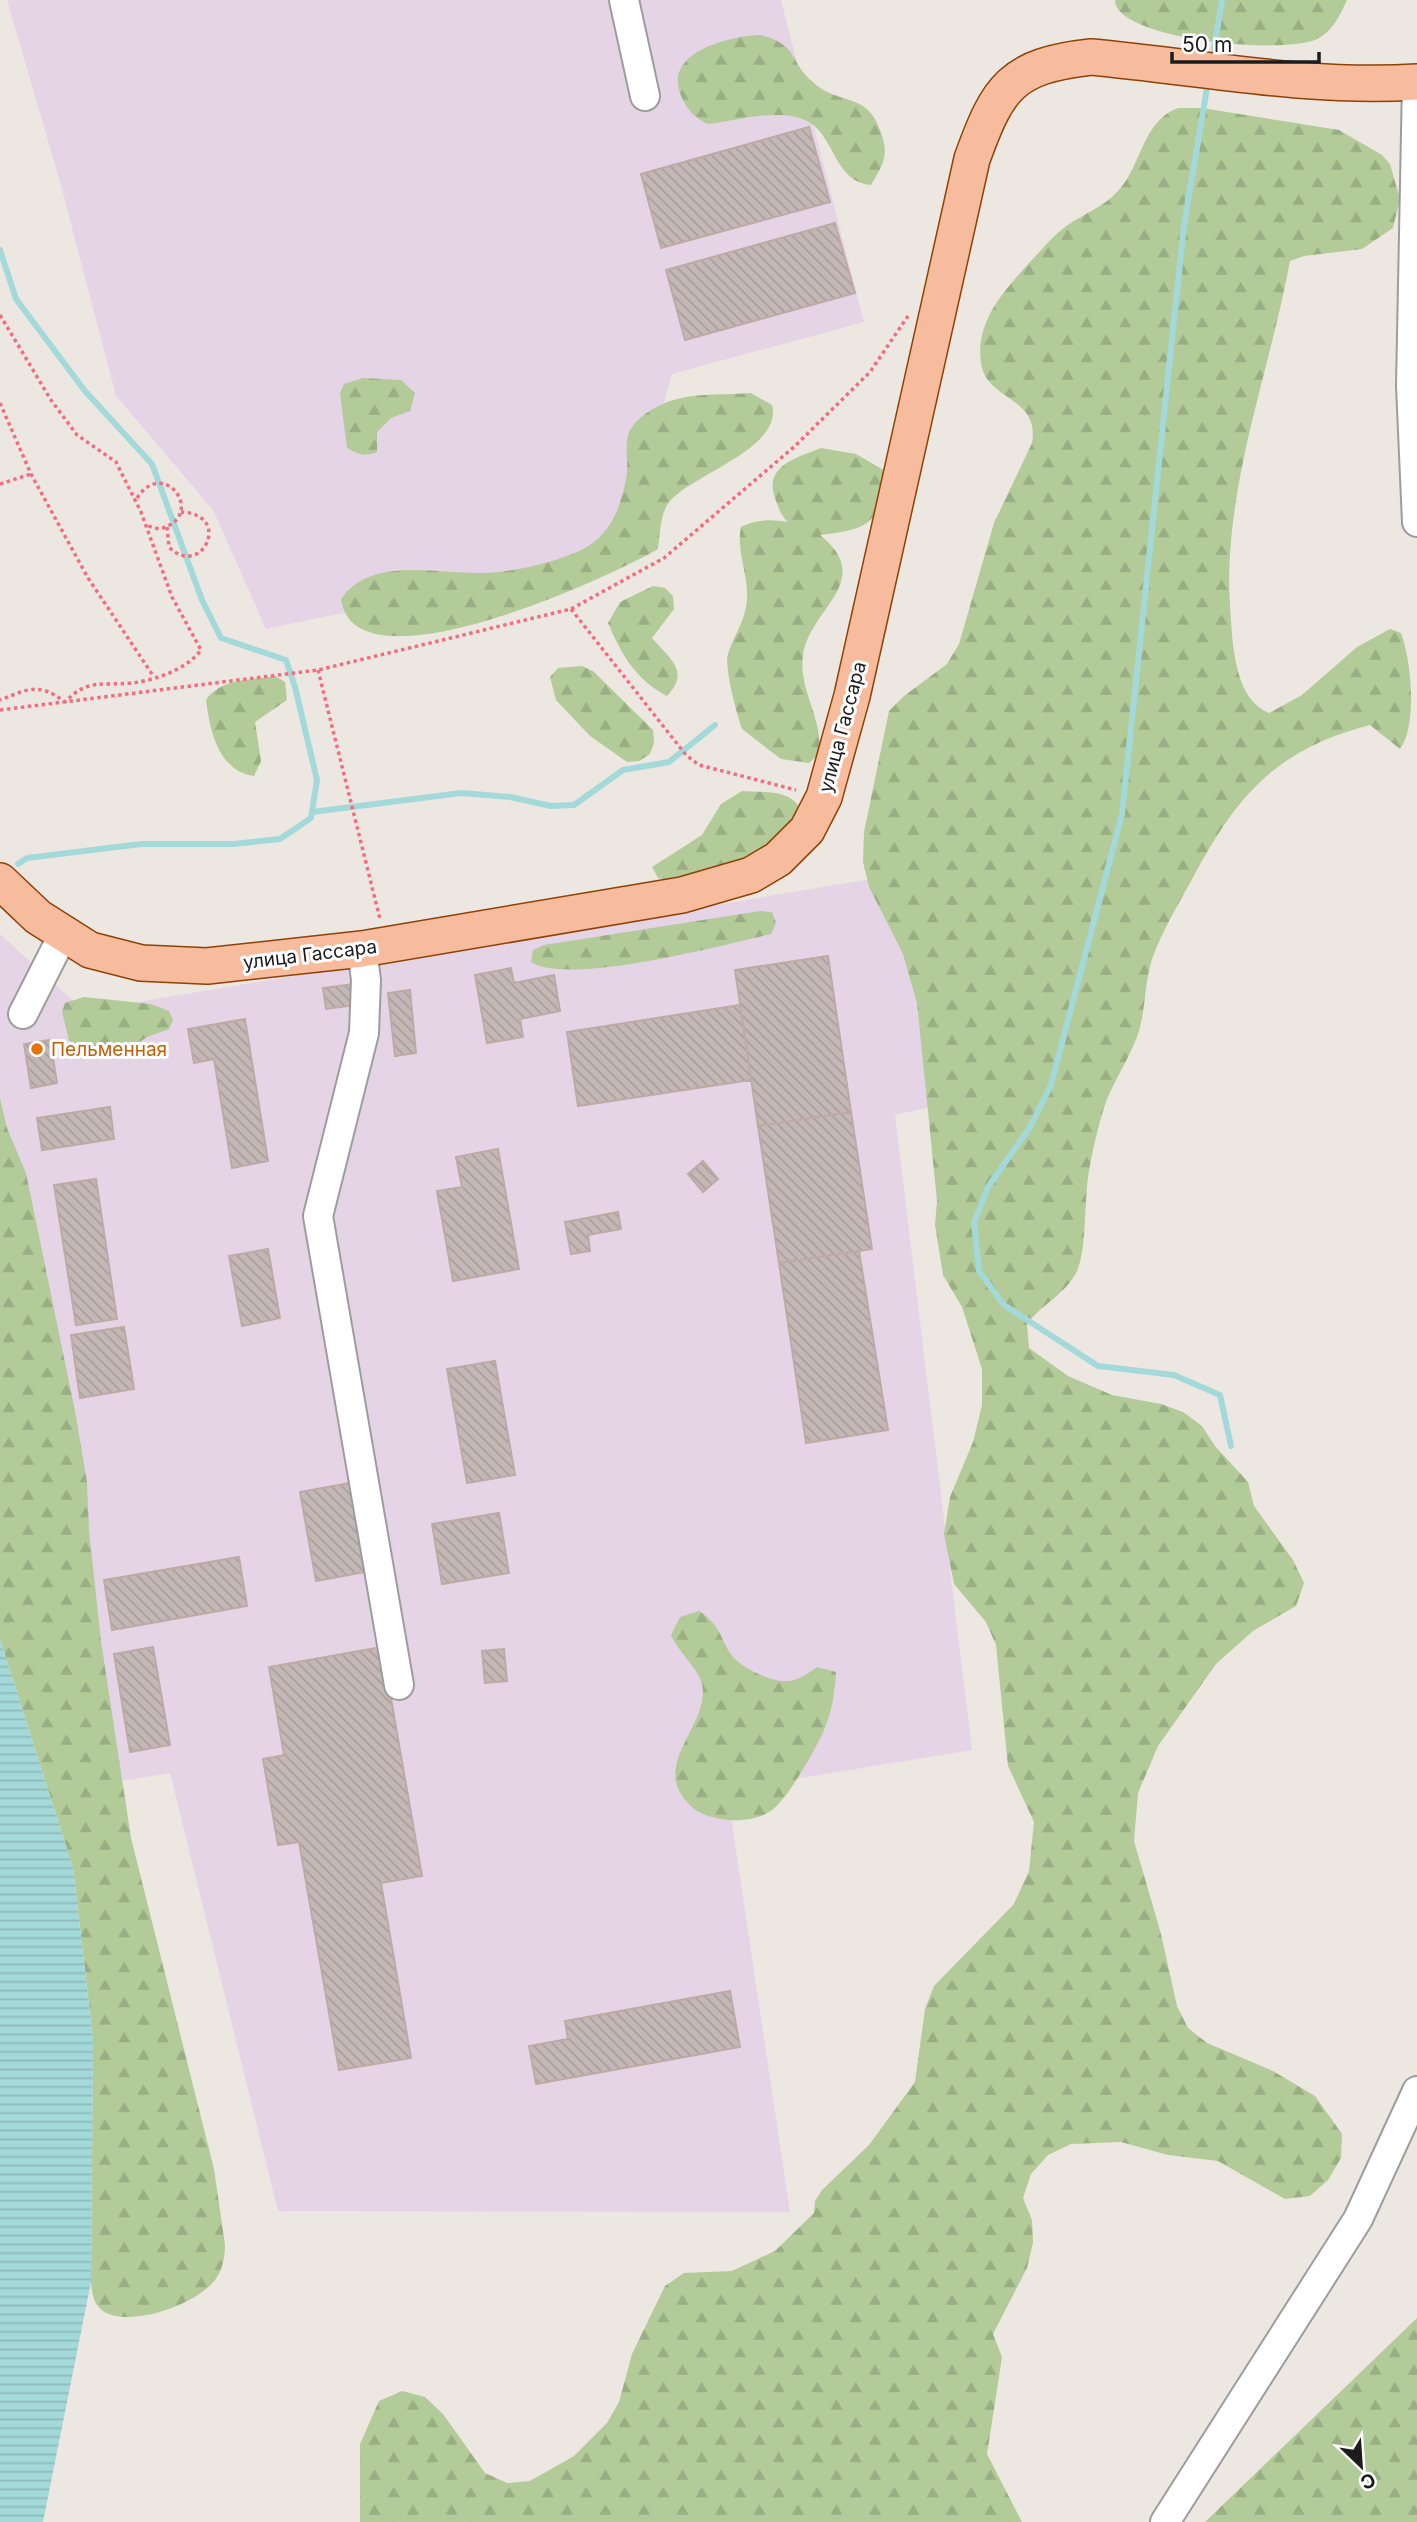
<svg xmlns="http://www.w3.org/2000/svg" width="1417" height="2522" viewBox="0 0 1417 2522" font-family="Inter,sans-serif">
	<defs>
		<pattern id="forest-firs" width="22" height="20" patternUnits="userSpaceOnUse" patternTransform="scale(1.75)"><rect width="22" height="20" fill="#b3cb98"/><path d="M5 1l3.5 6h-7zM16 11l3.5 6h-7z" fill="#99ae82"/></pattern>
		<pattern id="water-rules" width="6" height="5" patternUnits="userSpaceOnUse" patternTransform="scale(1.75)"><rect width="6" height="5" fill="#a4d9d9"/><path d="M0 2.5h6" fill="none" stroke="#8dbaba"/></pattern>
		<pattern id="building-back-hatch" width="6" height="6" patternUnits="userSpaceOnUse" patternTransform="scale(1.75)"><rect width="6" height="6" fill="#c4b8b6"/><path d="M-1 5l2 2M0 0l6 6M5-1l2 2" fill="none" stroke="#a89e9c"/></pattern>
	</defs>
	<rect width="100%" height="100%" fill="#ede7e2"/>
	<path fill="#e5d4e6" d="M 7,0 L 781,0 L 864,322 L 672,374 L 621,555 L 266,629 L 213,510 L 116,396 L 60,182 Z
		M 907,873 L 935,1106 L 895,1115 L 972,1750 L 727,1790 L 790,2212 L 278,2211 L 170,1773 L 97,1785 L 0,1231 L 0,934 L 84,1011 Z"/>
	<path fill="url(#forest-firs)" d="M 1115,0 L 1347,0 C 1340,15 1334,29 1319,38 C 1289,56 1115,40 1115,0 Z
		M 761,35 C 802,47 787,61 814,83 C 841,107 869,90 882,136 C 889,157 882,166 871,185 C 834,182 835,135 807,121 C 780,107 736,121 708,124 C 695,118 688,111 682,98 C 660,53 728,36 761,35 Z
		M 1178,108 L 1202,108 L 1339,130 L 1382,155 L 1390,164 L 1400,199 L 1393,228 L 1362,249 L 1304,256 L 1290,261 C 1272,359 1236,455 1230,555 C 1228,582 1230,608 1232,635 C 1235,663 1240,701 1269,713 L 1302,695 L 1357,647 L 1390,629 L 1401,633 C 1412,662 1417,727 1400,749 L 1370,725 C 1273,750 1235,798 1190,883 C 1176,908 1162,932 1152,959 C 1144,984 1146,1012 1137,1037 C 1129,1058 1116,1078 1107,1099 C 1099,1121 1093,1148 1089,1171 C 1084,1198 1087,1249 1077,1271 C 1066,1294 1042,1304 1027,1324 L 1029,1348 L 1068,1376 L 1112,1395 L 1161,1404 L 1183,1412 L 1202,1426 L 1215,1446 L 1248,1482 L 1254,1506 L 1293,1560 L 1304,1583 L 1296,1606 L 1253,1631 L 1216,1664 L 1158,1746 L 1138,1793 L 1134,1841 L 1161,1934 L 1177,2006 L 1188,2028 L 1207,2043 L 1273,2071 L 1315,2096 L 1342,2134 L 1341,2158 L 1328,2180 L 1310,2196 L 1285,2199 L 1218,2161 L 1168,2155 L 1121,2142 L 1071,2144 L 1048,2155 L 1031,2174 L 1023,2198 L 1032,2220 L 1033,2243 L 1027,2268 L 993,2334 L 1002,2357 L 987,2454 L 1022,2522 L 360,2522 L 360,2444 L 379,2401 L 402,2391 L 425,2397 L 443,2414 L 485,2473 L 507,2483 L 530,2481 L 574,2456 L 607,2423 L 619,2402 L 632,2354 L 665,2286 L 684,2273 L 732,2271 L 775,2251 L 814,2213 L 815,2201 L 822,2190 L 869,2145 L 915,2082 L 925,2009 L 934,1986 L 1014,1904 L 1029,1871 L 1034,1822 L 1008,1766 L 996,1645 L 986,1622 L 954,1584 L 944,1534 L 950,1497 L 973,1442 L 982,1405 L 982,1369 L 962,1307 L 943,1275 L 935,1225 L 937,1201 L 917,1003 L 903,954 L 869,887 L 863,862 L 864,832 L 889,711 L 904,696 L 947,664 L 959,644 L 994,523 L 1032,443 C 1040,396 986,401 981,363 C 975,321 1004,291 1030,262 C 1040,252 1049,240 1060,231 C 1076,217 1098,210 1113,196 C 1142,171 1140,122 1178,108 Z
		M 363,378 L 401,380 L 415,393 L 410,411 L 391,418 L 377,432 L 377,452 C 365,457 359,455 347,448 L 340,393 L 344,384 Z
		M 751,393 L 772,405 C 783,448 695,473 670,501 C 660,513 660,534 658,549 C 612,576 354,696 341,599 C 371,556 436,574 481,573 C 513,572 550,564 579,551 C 611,537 622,505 627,473 C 628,461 625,448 628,436 C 632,418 660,403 677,399 C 700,393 728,395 751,393 Z
		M 821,448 L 856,454 L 887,472 C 880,523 871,529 820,535 C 877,581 809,609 803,655 C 798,690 824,719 819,754 L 809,763 L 781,759 L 742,729 C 737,714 724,668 728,654 C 734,635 747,618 747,597 C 748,573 736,550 741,527 C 757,519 772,519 788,522 C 781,516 778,507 775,498 C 763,466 798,457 821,448 Z
		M 653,586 L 665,588 L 673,596 L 674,609 L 652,638 C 669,658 691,671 667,696 C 635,679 622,655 608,623 L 620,602 Z
		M 582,666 L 593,671 L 653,730 L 654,743 L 650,754 L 639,761 L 627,762 L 590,736 L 556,700 L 550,677 L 558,668 Z
		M 275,676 L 285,682 L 287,700 L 255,722 L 261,761 L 254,776 C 218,771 210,730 206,700 C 220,678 252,680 275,676 Z
		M 742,791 C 766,793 794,788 803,815 C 791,826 777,844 763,852 C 737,865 686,884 658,878 L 652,867 L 702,835 L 721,804 Z
		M 760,911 L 772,912 L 776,923 L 771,934 C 723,945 569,986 531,962 L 533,950 L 544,945 Z
		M 84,997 L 151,1004 L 169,1011 L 173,1020 L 169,1029 L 147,1037 L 124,1053 L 94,1056 L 84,1053 L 69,1040 L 62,1012 L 65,1003 Z
		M 0,1098 L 7,1128 L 26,1173 L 75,1411 L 87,1482 L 89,1530 L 101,1641 L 131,1838 L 214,2169 L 225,2245 C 225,2256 223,2268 217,2277 C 202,2303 130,2329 103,2311 C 93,2304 92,2293 91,2282 L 93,2038 L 73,1868 L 0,1639 Z
		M 699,1611 C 720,1625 718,1633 730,1653 C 738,1666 767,1680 782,1681 C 795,1683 807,1674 817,1667 L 836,1672 C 835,1691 832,1712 824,1730 C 816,1749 788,1798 772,1810 C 759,1820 737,1822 721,1819 C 711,1817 699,1814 692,1807 C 646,1766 711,1726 702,1684 C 698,1668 678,1652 671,1635 L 680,1617 Z
		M 1417,2318 L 1417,2522 L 1205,2522 Z"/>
	<path fill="url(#water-rules)" d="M 0,1639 L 73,1868 L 93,2038 L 91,2282 L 43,2522 L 0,2522 Z"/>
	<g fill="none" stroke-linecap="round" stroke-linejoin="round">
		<path stroke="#a4d9d9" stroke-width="6" d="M 1212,61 L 1222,0
			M 1208,82 L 1184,225 L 1122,814 L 1051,1085 L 1030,1127 L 988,1187 L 974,1223 L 979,1271 L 1004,1305 L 1098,1366 L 1174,1375 L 1220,1395 L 1231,1446
			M 0,250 L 16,299 L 85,391 L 152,464 L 202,600 L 221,638 L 286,660 L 295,687 L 317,780 L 311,818 L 280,839 L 234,844 L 141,844 L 27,858 L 18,864
			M 312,812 L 461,793 L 510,797 L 551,806 L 574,805 L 623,770 L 669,762 L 715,725"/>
	</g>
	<path fill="url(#building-back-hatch)" stroke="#beaaa5" stroke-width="2" d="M 809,127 L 830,202 L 661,248 L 641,174 Z
		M 835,223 L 855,293 L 685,340 L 666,270 Z
		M 828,956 L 851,1112 L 758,1126 L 735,970 Z
		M 511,968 L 514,983 L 554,975 L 560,1011 L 520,1019 L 523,1037 L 487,1043 L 475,975 Z
		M 360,983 L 363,1004 L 326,1009 L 323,988 Z
		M 410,990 L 416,1053 L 395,1056 L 388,993 Z
		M 740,1005 L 751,1080 L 578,1106 L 567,1032 Z
		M 245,1019 L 268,1161 L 232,1168 L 214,1059 L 194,1063 L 188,1029 Z
		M 50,1040 L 57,1083 L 31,1088 L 24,1044 Z
		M 110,1107 L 114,1139 L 42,1150 L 37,1118 Z
		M 851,1112 L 872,1249 L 779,1263 L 758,1126 Z
		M 498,1149 L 519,1269 L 453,1281 L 437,1191 L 462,1187 L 456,1157 Z
		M 703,1161 L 718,1179 L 703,1192 L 688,1174 Z
		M 96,1179 L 117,1319 L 76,1325 L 54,1185 Z
		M 618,1212 L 621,1229 L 588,1235 L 590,1251 L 571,1254 L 565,1222 Z
		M 268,1249 L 280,1318 L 242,1326 L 229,1256 Z
		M 859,1251 L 888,1430 L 806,1443 L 779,1263 Z
		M 124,1327 L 134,1389 L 80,1398 L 71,1335 Z
		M 495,1361 L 515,1475 L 467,1483 L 447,1369 Z
		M 350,1483 L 365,1572 L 316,1581 L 300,1492 Z
		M 499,1513 L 509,1573 L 442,1584 L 432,1524 Z
		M 239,1557 L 247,1606 L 112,1630 L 104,1580 Z
		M 153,1647 L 170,1745 L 130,1752 L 114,1654 Z
		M 382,1647 L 422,1876 L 381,1883 L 411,2058 L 339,2070 L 299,1842 L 278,1845 L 263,1759 L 284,1755 L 269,1667 Z
		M 504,1649 L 507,1681 L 485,1683 L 482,1651 Z
		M 730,1991 L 740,2047 L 536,2084 L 529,2046 L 568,2039 L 565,2021 Z"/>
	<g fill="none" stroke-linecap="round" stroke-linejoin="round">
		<defs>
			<path id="minor" d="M 624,0 L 645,96
				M 1417,82 L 1411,386 L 1417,522
				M 362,949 L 366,980 L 364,1033 L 318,1216 L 399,1685
				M 23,1014 L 63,935
				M 1165,2522 L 1358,2219 L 1417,2091"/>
			<path id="major" d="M 0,881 L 38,917 L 90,950 L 141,963 L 207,966 L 362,949 L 682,895 L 751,875 L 778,859 L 807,830 L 824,797 L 852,696 L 972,159 C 998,87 1011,66 1091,57 C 1200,67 1307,89 1417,82"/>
		</defs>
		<use href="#minor" stroke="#9d9d9d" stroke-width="32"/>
		<use href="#major" stroke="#8e4206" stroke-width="38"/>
		<path stroke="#f36d7e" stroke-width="3.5" stroke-dasharray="3.5 3.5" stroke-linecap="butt" d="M 0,315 L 51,400 L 77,435 L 116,462 L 141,512 L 172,597 L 201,650 C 187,669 156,680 132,683 C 102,686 88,678 65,702 C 39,682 28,689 0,700
			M 0,403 L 31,474 L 88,578 L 154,677
			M 0,484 L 31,474
			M 137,498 C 165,455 208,518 159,529 L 148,526
			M 167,527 L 169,547 C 201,580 234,514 181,512
			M 571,609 L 686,755 L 699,765 L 796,790
			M 318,670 L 380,919
			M 0,710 L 318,670 L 571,609 L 664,558 L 795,446 L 870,372 L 908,316"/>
		<use href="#minor" stroke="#fff" stroke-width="28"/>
		<use href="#major" stroke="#f7bc9d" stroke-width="35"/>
	</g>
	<circle fill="#e8710a" stroke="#fff" stroke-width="2.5" cx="37" cy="1049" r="7"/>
	<g text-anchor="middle" stroke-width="6" stroke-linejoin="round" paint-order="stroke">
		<g font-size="19" fill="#1c1c1c" stroke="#fff">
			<text transform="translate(842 727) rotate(-75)" y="7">улица Гассара</text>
			<text transform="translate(310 954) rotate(-7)" y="7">улица Гассара</text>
		</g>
		<g font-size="19" fill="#c56008" stroke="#fff" text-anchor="start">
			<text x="51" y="1056">Пельменная</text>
		</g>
	</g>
	<g transform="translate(1361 2466) rotate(155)" stroke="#ffffff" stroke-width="5" paint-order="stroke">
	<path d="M0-5L12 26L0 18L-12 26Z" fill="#1c1c1c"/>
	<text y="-10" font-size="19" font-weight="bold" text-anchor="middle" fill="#1c1c1c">С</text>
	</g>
	<path d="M1172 52v10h147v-10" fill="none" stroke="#1c1c1c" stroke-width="3.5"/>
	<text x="1182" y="52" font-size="21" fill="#1c1c1c" stroke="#ffffff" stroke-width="5" paint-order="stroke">50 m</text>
</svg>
